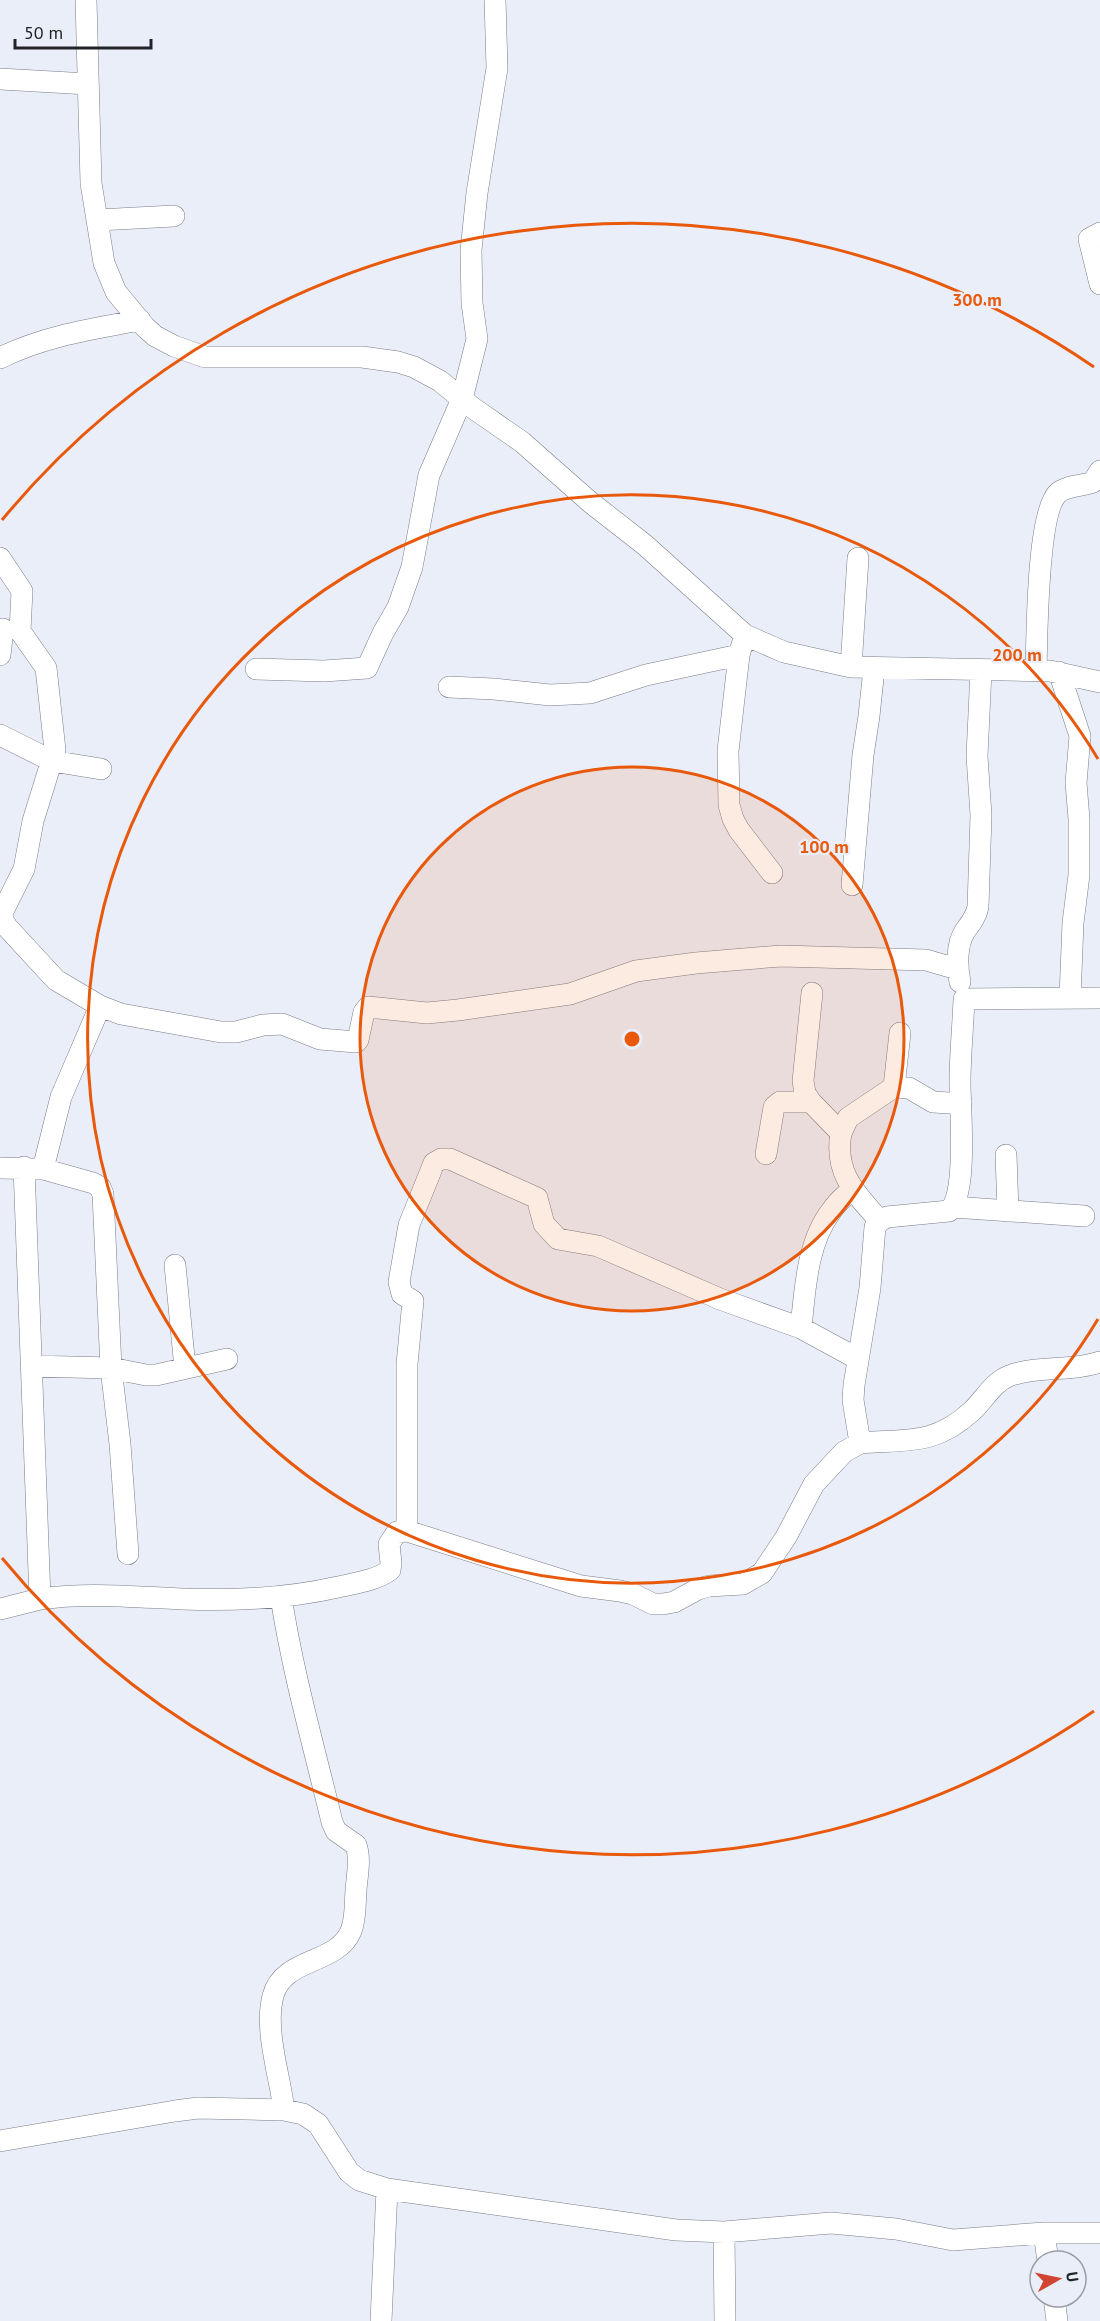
<svg xmlns="http://www.w3.org/2000/svg" width="1100" height="2321" viewBox="0 0 1100 2321" font-family="'PT Sans',sans-serif">
	<rect width="100%" height="100%" fill="#eaeef9"/>
	<g fill="none" stroke-linecap="round" stroke-linejoin="round">
		<defs>
			<path id="minor" d="M 86,0 L 91,183 L 104,263 L 116,292 L 145,327 L 155,336 L 174,346 L 205,357 L 362,357 L 398,362 L 414,367 L 440,381 L 473,408 L 522,442 L 590,502 L 645,545 L 745,635 L 784,652 L 851,667 L 1050,671 L 1100,682
				M 0,79 L 88,84
				M 98,220 L 174,216
				M 1100,233 L 1089,239 L 1100,284
				M 0,358 C 44,336 92,329 140,320
				M 0,558 L 22,591 L 20,631 L 46,668 L 55,750 L 33,821 L 24,869 L 3,911 L 3,920 L 7,927 L 56,980 L 100,1006
				M 0,655 L 3,629
				M 739,655 L 728,751 L 729,805 L 733,819 L 739,830 L 772,873
				M 851,667 L 858,558
				M 256,669 L 324,671 L 367,668 L 383,633 L 398,607 L 412,567 L 429,475 L 462,399 L 477,339 L 472,303 L 471,250 L 477,193 L 497,68 L 495,0
				M 1036,670 C 1037,638 1037,512 1058,493 C 1065,486 1083,486 1093,482 L 1100,471
				M 1059,672 L 1080,736 L 1076,783 L 1079,819 L 1079,875 L 1073,923 L 1070,997
				M 449,687 L 494,689 L 550,695 L 590,693 L 646,675 L 739,655 L 745,635
				M 0,735 L 52,761 L 101,769
				M 852,885 L 863,755 L 869,716 L 874,669
				M 960,982 C 957,967 956,945 965,931 C 971,923 976,917 978,907 L 981,815 L 977,756 L 981,671
				M 812,993 L 803,1081 L 805,1093 L 811,1102 L 841,1133 C 834,1173 855,1193 880,1221
				M 894,1087 L 900,1033
				M 841,1133 L 848,1118 L 894,1087 L 909,1088 L 933,1102 L 949,1103 L 961,1101
				M 766,1154 L 774,1107 L 780,1102 L 811,1102
				M 1006,1155 L 1008,1211
				M 24,1167 L 40,1599 C 87,1592 135,1597 182,1599 C 235,1601 286,1599 338,1587 C 355,1583 375,1581 390,1570 L 391,1563 L 389,1544 L 397,1532 L 407,1531 L 581,1586 L 620,1591 L 633,1594 L 653,1604 L 663,1604 L 674,1602 L 698,1589 L 709,1586 L 743,1584 L 762,1573 L 786,1537 L 814,1484 L 844,1452 L 860,1443 C 907,1439 934,1446 972,1411 C 984,1400 993,1382 1009,1376 C 1038,1365 1071,1372 1100,1362
				M 0,1168 L 43,1169 L 61,1097 L 100,1006 L 121,1014 L 221,1032 L 236,1032 L 263,1025 L 282,1024 L 320,1039 L 356,1042 L 358,1040 L 364,1012 L 368,1007 L 427,1013 L 458,1010 L 570,994 L 636,971 L 696,963 L 781,956 L 926,960 L 957,969
				M 43,1169 L 93,1183 L 100,1187 L 103,1194 L 111,1368 L 120,1444 L 128,1554
				M 953,1207 L 1084,1216
				M 175,1265 L 185,1368
				M 801,1328 C 805,1289 807,1242 832,1210 C 837,1202 845,1196 852,1189
				M 31,1366 L 111,1368 L 146,1375 L 156,1375 L 227,1359
				M 860,1443 L 853,1400 L 854,1385 L 870,1288 L 875,1227 L 880,1221 L 887,1217 L 949,1211 C 968,1194 960,1109 960,1083 C 960,1055 963,1027 964,999 L 1100,998
				M 407,1531 L 407,1364 L 413,1301 L 402,1294 L 399,1282 L 409,1225 L 434,1163 L 441,1159 L 450,1159 L 537,1198 L 544,1224 L 558,1239 L 598,1246 L 720,1299 L 801,1328 L 858,1359
				M 281,1597 C 293,1674 314,1747 332,1822 L 336,1831 L 356,1845 C 361,1859 357,1876 356,1890 C 355,1903 356,1919 351,1931 C 337,1965 283,1957 273,1996 C 264,2030 280,2076 284,2110
				M 0,1609 L 40,1599
				M 0,2141 L 175,2111 L 198,2108 L 284,2110 L 303,2114 L 318,2124 L 349,2172 L 359,2180 L 387,2189 L 676,2230 L 724,2232 L 831,2223 L 896,2229 L 953,2240 L 1044,2233 L 1100,2233
				M 724,2232 L 725,2321
				M 1044,2233 L 1048,2261
				M 1054,2297 L 1057,2321
				M 381,2321 L 387,2189"/>
		</defs>
		<use href="#minor" stroke="#797d87" stroke-width="22"/>
		<use href="#minor" stroke="#fff" stroke-width="21"/>
	</g>
	<circle cx="632" cy="1039" r="272" fill="#e8590c" fill-opacity=".12"/>
	<g fill="none" stroke="#e8590c" stroke-width="3">
		<circle cx="632" cy="1039" r="272"/>
		<path d="M1098 1319A544 544 0 1 1 1098 759"/>
		<path d="M1094 1711A816 816 0 0 1 2 1558M2 520A816 816 0 0 1 1094 367"/>
	</g>
	<circle cx="632" cy="1039" r="9" fill="#e8590c" stroke="#eaeef9" stroke-width="3"/>
	<g font-size="18" text-anchor="middle" font-weight="bold" fill="#e8590c" stroke="#eaeef9" stroke-width="4.5" stroke-linejoin="round" paint-order="stroke">
		<text x="977" y="306">300 m</text>
		<text x="1017" y="661">200 m</text>
		<text x="824" y="853">100 m</text>
	</g>
	<g transform="translate(1058 2279) rotate(81)"><circle r="28" fill="#eaeef9" stroke="#9a9da5" stroke-width="1.5"/>
	<path d="M0-4.5L10 22L0 15L-10 22Z" fill="#d14434"/>
	<text y="-9" font-size="16" font-weight="bold" text-anchor="middle" fill="#212327">U</text>
	</g>
	<path d="M15 39v9h136v-9" fill="none" stroke="#212327" stroke-width="3"/>
	<text x="24" y="39" font-size="18" fill="#212327" stroke="#eaeef9" stroke-width="4.5" paint-order="stroke">50 m</text>
</svg>
